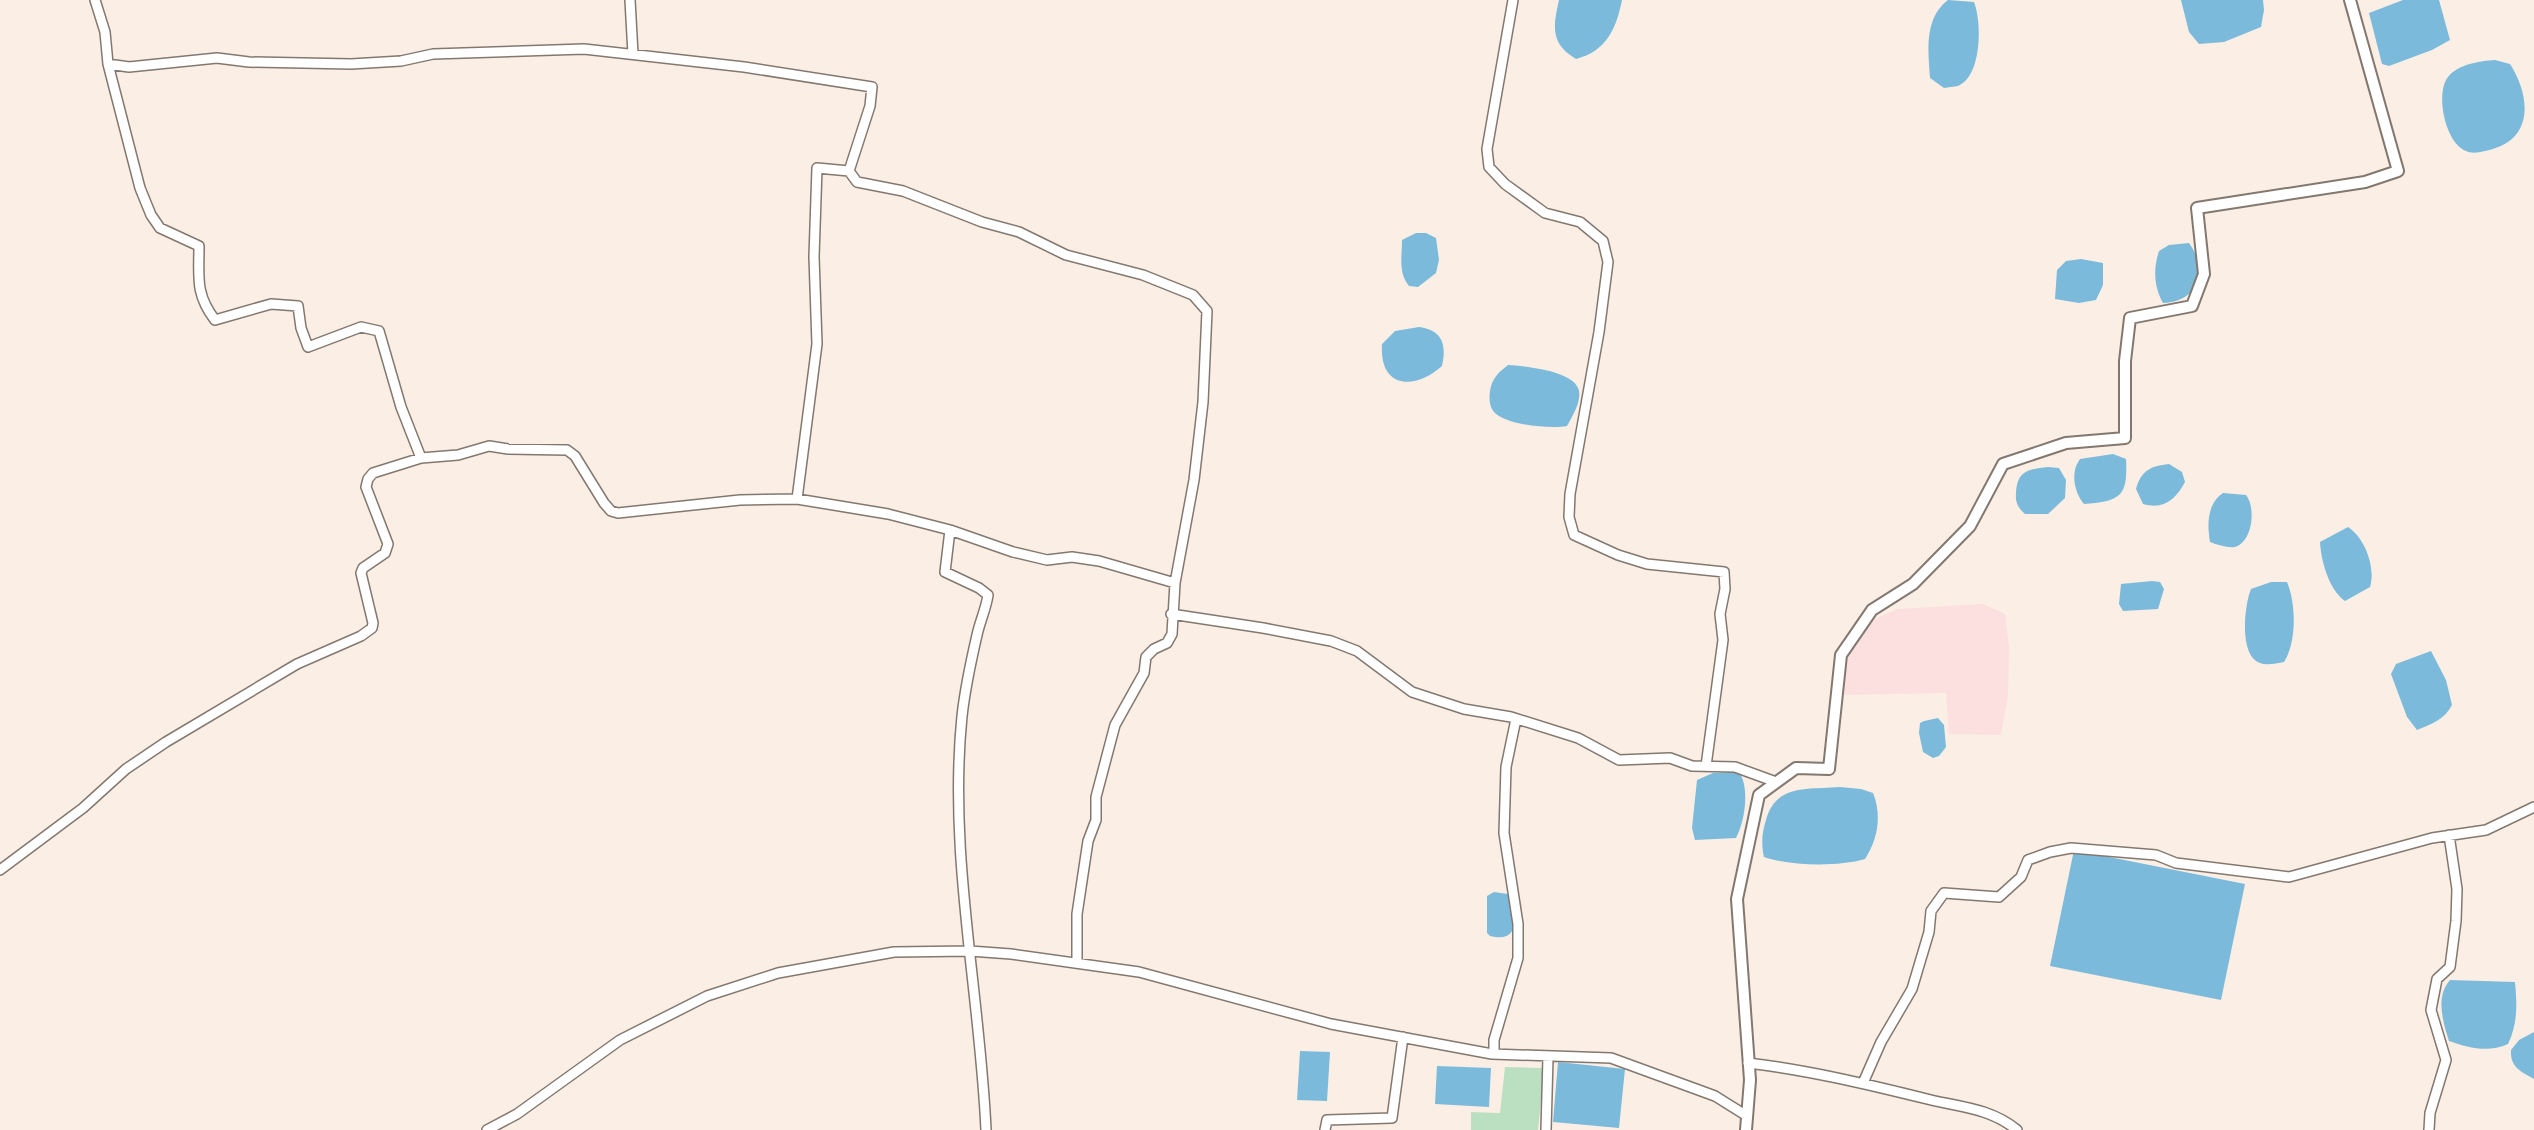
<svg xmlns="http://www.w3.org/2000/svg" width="2534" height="1130" viewBox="0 0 2534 1130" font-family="'Noto Serif',serif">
	<rect width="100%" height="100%" fill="#fbefe5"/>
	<path fill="#fbe0df" d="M 1983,604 L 2005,614 L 2009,648 L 2008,695 L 2001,735 L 1949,734 L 1946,693 L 1844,695 L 1843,668 L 1859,636 L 1875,619 L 1897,609 Z"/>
	<path fill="#bae0c1" d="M 1505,1067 L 1544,1068 L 1538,1130 L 1471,1130 L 1471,1112 L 1500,1113 Z"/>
	<path fill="#7bbadb" d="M 1559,0 L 1622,0 C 1616,30 1606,51 1576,59 C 1550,44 1553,26 1559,0 Z
		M 1948,0 L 1974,2 C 1982,22 1982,76 1958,86 C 1954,87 1948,87 1944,88 L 1930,78 C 1928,51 1924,18 1948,0 Z
		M 2181,0 L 2263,0 L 2264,10 L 2261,27 L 2224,42 L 2199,44 L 2189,32 Z
		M 2403,0 L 2439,0 L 2450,40 L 2432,50 L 2389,66 L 2382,64 L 2369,13 Z
		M 2495,60 L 2510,64 C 2530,95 2534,137 2493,149 C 2485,151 2474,155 2466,151 C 2445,143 2435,93 2448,77 C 2458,64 2480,61 2495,60 Z
		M 1416,233 L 1426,233 L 1436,238 L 1439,260 L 1436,273 L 1418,287 L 1409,286 C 1398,273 1402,256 1402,240 Z
		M 2189,243 C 2209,271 2199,301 2163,303 C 2154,287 2153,269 2159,251 L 2169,245 Z
		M 2081,259 L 2103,263 L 2103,285 L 2096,300 L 2079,303 L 2055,299 L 2057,270 L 2066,261 Z
		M 1419,327 C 1442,330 1447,344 1442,366 C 1414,391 1379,388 1382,344 L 1395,331 Z
		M 1508,365 C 1525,366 1576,371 1579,391 C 1581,403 1572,417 1567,426 C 1550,429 1507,425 1495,413 C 1489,407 1489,398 1490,391 C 1492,378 1498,373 1508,365 Z
		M 2113,454 L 2126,459 C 2128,496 2121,501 2084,504 C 2074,492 2070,472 2080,459 Z
		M 2169,464 L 2182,472 L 2185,482 C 2176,499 2164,510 2143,504 L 2136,489 C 2141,471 2150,466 2169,464 Z
		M 2048,467 L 2059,468 L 2066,480 L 2065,498 L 2048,514 L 2025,514 C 2018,508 2015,502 2016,493 C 2017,471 2028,469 2048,467 Z
		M 2223,493 L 2246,495 C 2256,507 2253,542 2235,547 C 2227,548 2218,545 2210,542 C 2207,524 2207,504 2223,493 Z
		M 2348,527 C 2365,538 2376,568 2370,587 L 2345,601 C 2329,590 2321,561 2320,542 Z
		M 2152,581 L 2160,582 L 2164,589 L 2158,609 L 2123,611 L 2119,604 L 2121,584 Z
		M 2271,582 L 2287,582 C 2296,603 2297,642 2284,662 C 2277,663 2267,666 2260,663 C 2239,656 2244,606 2251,589 Z
		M 2431,651 L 2446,680 L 2452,705 C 2445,719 2432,724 2417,730 L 2407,717 L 2391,674 L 2396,664 Z
		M 1938,718 L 1944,725 L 1946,747 L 1939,756 L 1933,758 L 1923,752 L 1919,733 L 1920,723 L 1924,721 Z
		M 1739,772 C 1750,788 1745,821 1736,838 L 1695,840 L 1692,828 L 1697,780 L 1713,773 Z
		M 1840,787 L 1861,789 L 1873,793 C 1882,815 1878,839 1865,859 C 1838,867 1790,866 1764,857 C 1761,844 1762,832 1766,820 C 1776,783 1809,790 1840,787 Z
		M 2074,850 L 2245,884 L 2221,1000 L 2050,966 Z
		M 1494,892 L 1508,894 C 1516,913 1522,944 1490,936 L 1487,933 L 1487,896 Z
		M 2450,980 L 2515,982 C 2517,1004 2518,1023 2508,1044 C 2488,1053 2469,1048 2449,1041 C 2443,1022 2435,997 2450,980 Z
		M 2534,1032 L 2534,1079 C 2520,1071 2510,1067 2511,1050 L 2519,1040 Z
		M 1300,1051 L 1330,1052 L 1327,1101 L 1297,1100 Z
		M 1558,1062 L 1625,1069 L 1619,1128 L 1553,1122 Z
		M 1437,1066 L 1491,1068 L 1489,1107 L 1435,1104 Z"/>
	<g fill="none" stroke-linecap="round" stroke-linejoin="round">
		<defs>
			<path id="minor" d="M 95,0 L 105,32 L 108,64 L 140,188 L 151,215 L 160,228 L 199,246 C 199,277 195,294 215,320 L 271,304 L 298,306 L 301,328 L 308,347 L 361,327 L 379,331 L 401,407 L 421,458
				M 630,0 L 633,54
				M 1513,0 L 1487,149 L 1489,167 L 1505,184 L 1545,213 L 1580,222 L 1603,241 L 1608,262 L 1599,332 L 1570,494 L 1569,517 L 1574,535 L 1618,555 L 1647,564 L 1724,572 L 1725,589 L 1720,614 L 1723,640 L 1706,766
				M 108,64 L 129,67 L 217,58 L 249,62 L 351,64 L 401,61 L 433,54 L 584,49 L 744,67 L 872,87 L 870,106 L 849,171 L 817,168 L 814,257 L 817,344 L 797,499
				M 849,171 L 857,182 L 903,191 L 982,222 L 1019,232 L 1066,255 L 1143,275 L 1193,295 L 1207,311 L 1203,402 L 1194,480 L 1175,583
				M 950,530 L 1013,552 L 1047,560 L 1072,557 L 1099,561 L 1175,583 L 1172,634 L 1167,643 L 1154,649 L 1146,657 L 1144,673 L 1115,725 L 1096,797 L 1096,820 L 1088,841 L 1077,914 L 1077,963
				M 1171,614 L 1263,628 L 1331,641 L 1357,651 L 1412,692 L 1464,709 L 1511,717 L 1578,738 L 1619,760 L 1670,758 L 1692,766 L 1735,767 L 1776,782
				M 0,870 L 83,808 L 126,769 L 166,742 L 297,664 L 361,636 L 372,628 L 373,623 L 361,573 L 363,568 L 385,553 L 388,544 L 366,487 L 368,479 L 373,473 L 421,458 L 458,455 L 489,446 L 508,449 L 567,450 L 575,456 L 604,503 L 611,511 L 618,513 L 740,500 L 797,499 L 888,514 L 950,530 L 945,572 L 979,588 L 988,595 C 986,609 980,621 977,635 C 971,661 965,689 962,716 C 948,855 980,992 986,1130
				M 1494,1054 L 1494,1040 L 1518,958 L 1518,924 L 1504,833 L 1506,767 L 1516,719
				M 1748,1063 C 1808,1070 1866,1084 1923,1098 C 1957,1107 1989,1107 2017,1130
				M 1863,1083 L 1881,1042 L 1912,989 L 1929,932 L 1931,911 L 1944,893 L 1999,897 L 2021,877 L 2028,860 L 2050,852 L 2071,848 L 2156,855 L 2176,863 L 2289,877 L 2432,838 L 2486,830 L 2534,807
				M 487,1130 L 517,1114 L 620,1040 L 707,996 L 778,973 L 894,952 L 970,951 L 1011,954 L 1139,972 L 1331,1024 L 1492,1054 L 1611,1058 L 1715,1096 L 1747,1116
				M 1325,1130 L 1327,1120 L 1392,1118 L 1403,1037
				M 1546,1130 L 1548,1057
				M 2429,1130 L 2430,1113 L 2446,1060 L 2431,1010 L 2437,979 L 2450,967 L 2456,921 L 2457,889 L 2449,835"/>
			<path id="tertiary" d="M 1746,1130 L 1750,1080 L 1737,899 L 1759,795 L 1796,768 L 1829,769 L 1841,655 L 1872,610 L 1913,584 L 1970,526 L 2003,464 L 2066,443 L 2125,438 L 2125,361 L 2130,318 L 2192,306 L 2204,274 L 2197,208 L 2365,182 L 2398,171 L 2350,0"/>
		</defs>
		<use href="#minor" stroke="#83786f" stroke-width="12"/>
		<use href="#tertiary" stroke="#83786f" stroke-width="14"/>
		<use href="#minor" stroke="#fff" stroke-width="9"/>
		<use href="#tertiary" stroke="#fff" stroke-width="10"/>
	</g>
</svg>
